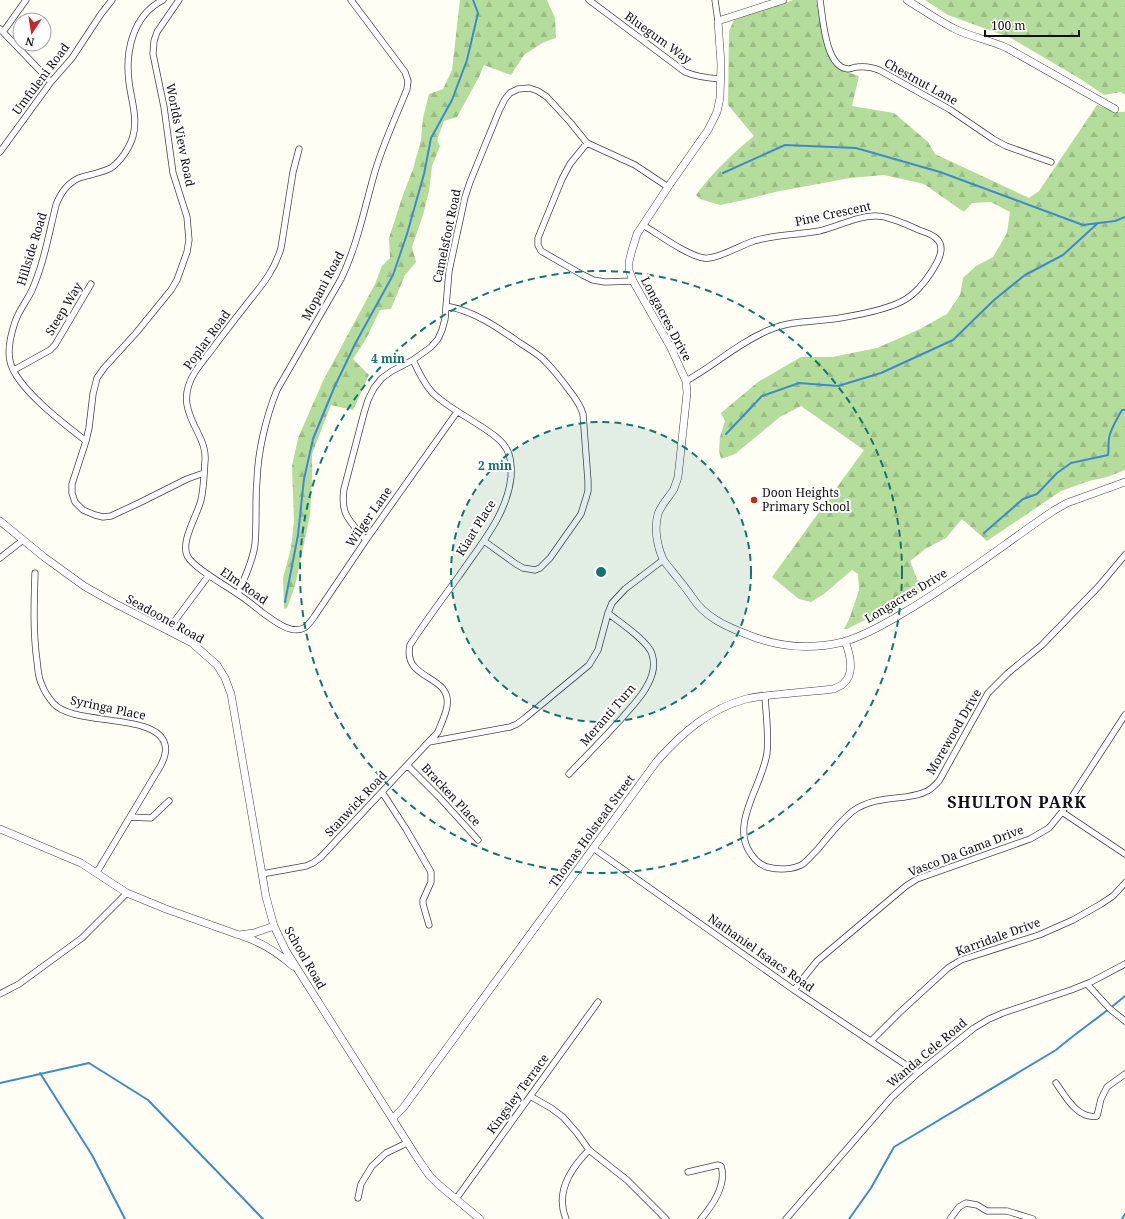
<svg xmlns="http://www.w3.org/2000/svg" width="1125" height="1219" viewBox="0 0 1125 1219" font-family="'Noto Serif',serif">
	<defs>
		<pattern id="forest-firs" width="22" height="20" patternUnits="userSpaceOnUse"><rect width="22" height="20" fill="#b4dc9b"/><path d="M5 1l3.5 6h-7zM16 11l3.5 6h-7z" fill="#9abc84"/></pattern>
	</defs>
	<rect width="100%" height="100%" fill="#fffef4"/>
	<path fill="url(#forest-firs)" d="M 460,0 L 547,0 L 555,18 L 556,38 L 544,42 L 524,55 L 511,75 L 484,65 L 479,77 L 457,117 L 444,121 L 437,140 L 440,146 L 432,166 L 429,191 L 423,215 L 412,247 L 416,262 L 405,275 L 391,309 L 380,310 L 366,339 L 353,359 L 369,375 L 353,410 L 331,405 L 312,454 L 312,478 L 310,515 L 295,586 L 287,608 L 284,609 L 283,578 L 291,548 L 294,522 L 292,466 L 298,438 L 323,381 L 375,284 L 382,266 L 390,258 L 389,238 L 403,195 L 413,169 L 421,140 L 423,118 L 429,94 L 443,89 L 452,70 Z
		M 793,0 L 816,0 C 820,18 823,53 836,66 C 842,72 851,73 859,76 L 852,106 L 894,113 L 928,142 L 935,154 L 1029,198 L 1039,191 L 1097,105 L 1117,112 L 1124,112 L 1125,110 L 1125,470 L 1107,477 L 1089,481 L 1061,491 L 987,541 L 962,519 L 946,538 L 925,549 L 910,561 L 922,592 L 863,621 L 847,629 L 844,629 L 850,617 L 859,590 L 858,574 L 852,570 L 824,594 L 811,602 L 799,599 L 772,577 L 864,450 L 801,406 L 780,417 L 735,454 L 721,459 L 719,451 L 720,437 L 725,421 L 721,413 L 758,382 L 801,357 L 832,357 L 877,348 L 918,330 L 947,314 L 960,295 L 963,278 L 976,266 L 993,257 L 1007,233 L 1010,212 L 991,202 L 972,203 L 964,212 L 924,184 L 884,175 L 850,178 L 775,192 L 744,200 L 720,205 L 700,199 L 696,195 C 714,171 731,155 754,136 L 728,105 L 729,31 L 734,20 Z
		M 925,0 L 1125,0 L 1125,95 L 1121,92 L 1104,95 L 1082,80 L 1011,38 L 948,15 Z"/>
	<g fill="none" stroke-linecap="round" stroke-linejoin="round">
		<path stroke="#3d8bcf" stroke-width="2" d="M 723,173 L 785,145 L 856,148 L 940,172 L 1083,225 L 1115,221 L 1125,217
			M 726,434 L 762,396 L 799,383 L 838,386 L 881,373 L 953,340 L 994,300 L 1025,275 L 1063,255 L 1098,223
			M 984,533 L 1023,499 L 1037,494 L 1057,473 L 1071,463 L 1108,455 C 1109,449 1108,443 1109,438 C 1111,428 1117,419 1122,410 L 1125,410
			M 285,602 L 298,535 L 304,479 L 313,439 L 334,388 L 355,344 L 393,275 L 407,234 L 424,174 L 431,138 L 452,100 L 467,60 L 478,13 L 473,0
			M 40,1073 L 92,1155 L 125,1219
			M 0,1083 L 89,1063 L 148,1100 L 263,1219
			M 849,1219 L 871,1188 L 894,1147 L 1056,1050 C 1078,1031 1103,1015 1125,996
			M 1122,1219 L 1125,1214"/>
		<defs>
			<path id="minor" d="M 179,0 L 157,32 L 154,41 L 153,54 L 164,107 L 173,173 L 187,217 L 189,240 L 187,252 L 177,280 L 171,290 L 136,333 L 104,368 L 97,378 L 93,394 L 89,428 L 86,441 L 72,484 L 72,493 L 75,502 L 83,510 L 95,515 L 103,517 L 111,516 L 139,503 L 187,479 L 204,473
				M 589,0 L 685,72 C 697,77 708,78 720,79
				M 715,0 L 718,21
				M 820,0 C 823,18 825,67 848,69 C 851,69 854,67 857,67 C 865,66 872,67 879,70 L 949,109 L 993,139 L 1006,146 L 1051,162
				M 0,29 L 51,82
				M 3,32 L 26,0
				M 587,143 L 570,164 L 562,179 L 538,238 L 538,245 L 541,251 L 581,274 L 593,280 L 605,282 L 633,281
				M 299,149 L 293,172 L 281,248 C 274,272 261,286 246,305 C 235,319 224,333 213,348 C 207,356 200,364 195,372 C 180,396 187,412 199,435 C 203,443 206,451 205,461 C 204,473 204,487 201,500 C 198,514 179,543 188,557 C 194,568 225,585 236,593 C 246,599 254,606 263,613 C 273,620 291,635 304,628 C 308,626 311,621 314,617 L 366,540 L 457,412
				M 0,152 L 51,82 L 72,58 L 101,14 L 112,0
				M 643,225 C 658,234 688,256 704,258 C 716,260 741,245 754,241 C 775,234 798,235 819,231 C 837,227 859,215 877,216 C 888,216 908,225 919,230 C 931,234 945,239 940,255 C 938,262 934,268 930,274 C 924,283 916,293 906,299 C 892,308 858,315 840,318 C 816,322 792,320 769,330 C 738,343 715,365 686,381
				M 446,306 C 474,311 497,327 520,343 C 528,348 536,353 543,359 C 552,368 561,379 569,390 C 575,398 580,404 583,414 L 588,481 L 588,491 L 586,498 L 581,514 L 550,558 L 540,568 L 535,570 L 523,568 L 516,564 L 484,541
				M 14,370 L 50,350 L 55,345 L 91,284
				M 86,441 C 65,425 15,387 10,361 C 7,348 11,334 15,322 C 19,310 27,301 32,290 C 44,263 49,233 56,205 C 60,194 68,183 79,178 C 85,176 91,175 97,173 C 101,172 107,170 111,168 C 121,161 130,147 133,136 C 138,118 131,99 129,82 C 125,51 133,15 163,0
				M 366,540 C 350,521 340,515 344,489 L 364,413 L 368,400 L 374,388 L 382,378 L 392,371 L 413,360 L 431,347 L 438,339 L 442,330 L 445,319 L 449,271 L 465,197 L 470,182 L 499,111 L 505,99 L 510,93 L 518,89 L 529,88 L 538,91 L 547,97 L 570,122 L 587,143 L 635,165 L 668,187
				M 0,558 L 23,540
				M 35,573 C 34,603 33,632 37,661 C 38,669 38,678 42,685 C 44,691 49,698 53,703 C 73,727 158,712 165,745 C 167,752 164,759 161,765 L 97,872
				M 238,594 C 244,578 253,562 255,544 C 257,523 255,501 257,480 C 258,451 266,417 277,390 L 341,279 C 357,246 364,210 374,175 C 382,146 396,117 407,89 L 408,81 L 405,72 L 351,0
				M 168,630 L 209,575
				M 765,696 C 766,715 769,735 767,753 C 763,784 729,825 751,854 C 755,860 761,865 767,867 C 778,870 793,870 803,864 C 808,860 813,854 818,849 C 829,836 839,822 853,811 C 868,800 886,799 905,797 C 911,796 919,795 925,792 C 931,790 935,785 939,781 L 988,693 L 1008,673 L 1042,645 L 1099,586 L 1125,555
				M 429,742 L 510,727 L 517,724 L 525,718 L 589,665 L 598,650 L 608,613 L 612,603 L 625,589 L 663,560
				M 407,765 L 439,797 L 478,840
				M 569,774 C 587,755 605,737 622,718 C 631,707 642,697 648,684 C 653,675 655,664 652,654 C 648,641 619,622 608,613
				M 382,792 L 406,829 L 431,872 L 431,882 L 423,900 L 423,904 L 429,925
				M 1062,812 L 1125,854
				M 130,817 L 151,818 L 169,801
				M 593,848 L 794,990 L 918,1073
				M 262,874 L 306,866 L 313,863 L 321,857 L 438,732 C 441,724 446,714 447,706 C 452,674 402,681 410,645 C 425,622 442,599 459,576 C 480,545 507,515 511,477 C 512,460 510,448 496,437 C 480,424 461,415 445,403 C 440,399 435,396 431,391 C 423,382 418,371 413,360
				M 1087,984 L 1110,1009 L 1125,1021
				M 794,990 L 817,961 L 906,886 L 917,879 L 1030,839 L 1049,828 L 1062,812 L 1125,715
				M 0,994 L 19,984 L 82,938 L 127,893
				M 871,1041 L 899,1013 L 948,968 L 961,960 L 1039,935 L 1073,920 L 1101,904 L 1113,896 L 1125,883
				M 1056,1083 C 1065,1096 1078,1120 1097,1116 L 1101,1099 L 1107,1087 L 1125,1074
				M 530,1096 L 551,1108 L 563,1117 L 577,1133 L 589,1150 L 627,1180 L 666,1219
				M 688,1172 L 718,1165 L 721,1166 C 727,1184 712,1206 701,1219
				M 358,1198 L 361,1184 L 372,1166 L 386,1153 L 407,1143
				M 456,1199 L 598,1002
				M 566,1219 C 555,1193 571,1168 589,1150
				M 786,1219 L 892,1097 L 918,1073 L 974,1028 L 989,1019 L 1003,1013 L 1071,990 L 1091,982 L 1125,964
				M 950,1219 L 959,1207 L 966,1203 L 977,1205 L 987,1211 L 1007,1211 L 1033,1219"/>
			<path id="tertiary" d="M 783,0 L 718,21 L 721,64 L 720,98 L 717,112 L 708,130 L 668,187 L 637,234 L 632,250 L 629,262 L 629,270 L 633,281 L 671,348 L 686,381 L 687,393 L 678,477 C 677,481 675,485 674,489 C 669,497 661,505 658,514 C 654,528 657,546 663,559 C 665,563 669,567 672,571 C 679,580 686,588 692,597 C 705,617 725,626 746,634 C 777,647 810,650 843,642 C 864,636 885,624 903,613 C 955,583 1003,545 1053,511 L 1067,503 L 1125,482
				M 907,0 C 923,10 939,21 955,29 C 971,37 990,40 1007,48 L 1115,109
				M 0,521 L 44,557 L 84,586 L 114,603 L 192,643 L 217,665 L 225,678 L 231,694 L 266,897 L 274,926
				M 0,829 L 81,863 L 127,893 L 166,909 L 239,935 L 254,933 L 274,926 L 286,951 L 416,1156 L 429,1175 L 439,1185 L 480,1219
				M 242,936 C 261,942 277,952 293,966
				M 393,1118 L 403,1108 L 657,761 C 682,733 709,709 746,699 C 758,696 771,695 783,694 C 800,692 817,691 834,689 C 837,687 841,686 843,684 C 855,674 850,654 845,641"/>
		</defs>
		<use href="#minor" stroke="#434343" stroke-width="7"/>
		<use href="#tertiary" stroke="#434343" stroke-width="8"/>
		<use href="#minor" stroke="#fff" stroke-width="5.5"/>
		<use href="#tertiary" stroke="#fff" stroke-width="7"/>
	</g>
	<circle cx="601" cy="572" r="150" fill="#0f766e" fill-opacity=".12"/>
	<g fill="none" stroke="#0f766e" stroke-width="2" stroke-dasharray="7 5">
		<circle cx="601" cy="572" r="150"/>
		<circle cx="601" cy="572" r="301"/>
	</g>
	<circle fill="#c42925" stroke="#fff" stroke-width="1.5" cx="754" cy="500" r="4"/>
	<g text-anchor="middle" stroke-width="4" stroke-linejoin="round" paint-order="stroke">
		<g font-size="12" fill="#101010" stroke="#fff">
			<text transform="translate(658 38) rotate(36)" y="4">Bluegum Way</text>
			<text transform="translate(41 79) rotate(-53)" y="4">Umfuleni Road</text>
			<text transform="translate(921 82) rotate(29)" y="4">Chestnut Lane</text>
			<text transform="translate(180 135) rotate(79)" y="4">Worlds View Road</text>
			<text transform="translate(833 214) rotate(-12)" y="4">Pine Crescent</text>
			<text transform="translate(447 236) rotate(-78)" y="4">Camelsfoot Road</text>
			<text transform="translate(32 249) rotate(-73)" y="4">Hillside Road</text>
			<text transform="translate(323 286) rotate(-62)" y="4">Mopani Road</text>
			<text transform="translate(64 309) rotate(-59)" y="4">Steep Way</text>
			<text transform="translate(666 319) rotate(62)" y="4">Longacres Drive</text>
			<text transform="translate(207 340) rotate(-54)" y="4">Poplar Road</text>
			<text transform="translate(369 517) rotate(-55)" y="4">Wilger Lane</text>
			<text transform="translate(476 528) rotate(-58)" y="4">Kiaat Place</text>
			<text transform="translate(244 586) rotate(35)" y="4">Elm Road</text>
			<text transform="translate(906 596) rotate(-31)" y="4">Longacres Drive</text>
			<text transform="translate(165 619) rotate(29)" y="4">Seadoone Road</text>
			<text transform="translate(108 708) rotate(12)" y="4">Syringa Place</text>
			<text transform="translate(608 715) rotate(-49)" y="4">Meranti Turn</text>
			<text transform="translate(954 732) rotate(-60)" y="4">Morewood Drive</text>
			<text transform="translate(451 795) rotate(47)" y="4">Bracken Place</text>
			<text transform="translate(356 804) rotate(-47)" y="4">Stanwick Road</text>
			<text transform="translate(592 831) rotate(-54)" y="4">Thomas Holstead Street</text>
			<text transform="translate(966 851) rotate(-21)" y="4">Vasco Da Gama Drive</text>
			<text transform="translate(998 937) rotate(-20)" y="4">Karridale Drive</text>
			<text transform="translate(761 953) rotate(35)" y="4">Nathaniel Isaacs Road</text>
			<text transform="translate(305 958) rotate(60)" y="4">School Road</text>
			<text transform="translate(927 1053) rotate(-40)" y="4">Wanda Cele Road</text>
			<text transform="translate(518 1094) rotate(-54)" y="4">Kingsley Terrace</text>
		</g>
		<g font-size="12" fill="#101010" stroke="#fff" text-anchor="start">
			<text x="762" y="497">Doon Heights<tspan x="762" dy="14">Primary School</tspan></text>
		</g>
		<g font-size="16" font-weight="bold" letter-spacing="1" fill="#101010" stroke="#fff">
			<text x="1017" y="808">SHULTON PARK</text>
		</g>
	</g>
	<circle cx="601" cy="572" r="6" fill="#0f766e" stroke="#fff" stroke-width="2"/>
	<g font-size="12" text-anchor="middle" font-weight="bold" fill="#0f766e" stroke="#fff" stroke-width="4" stroke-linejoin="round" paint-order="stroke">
		<text x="388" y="363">4 min</text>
		<text x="495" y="470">2 min</text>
	</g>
	<g transform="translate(32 32) rotate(192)"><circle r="19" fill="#ffffff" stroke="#9f9f9f"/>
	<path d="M0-3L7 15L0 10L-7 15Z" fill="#c42925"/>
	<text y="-6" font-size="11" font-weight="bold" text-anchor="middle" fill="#101010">N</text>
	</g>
	<path d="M985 30v6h94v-6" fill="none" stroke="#101010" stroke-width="2"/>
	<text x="991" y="30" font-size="12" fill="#101010" stroke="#ffffff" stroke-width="3" paint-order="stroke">100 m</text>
</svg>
